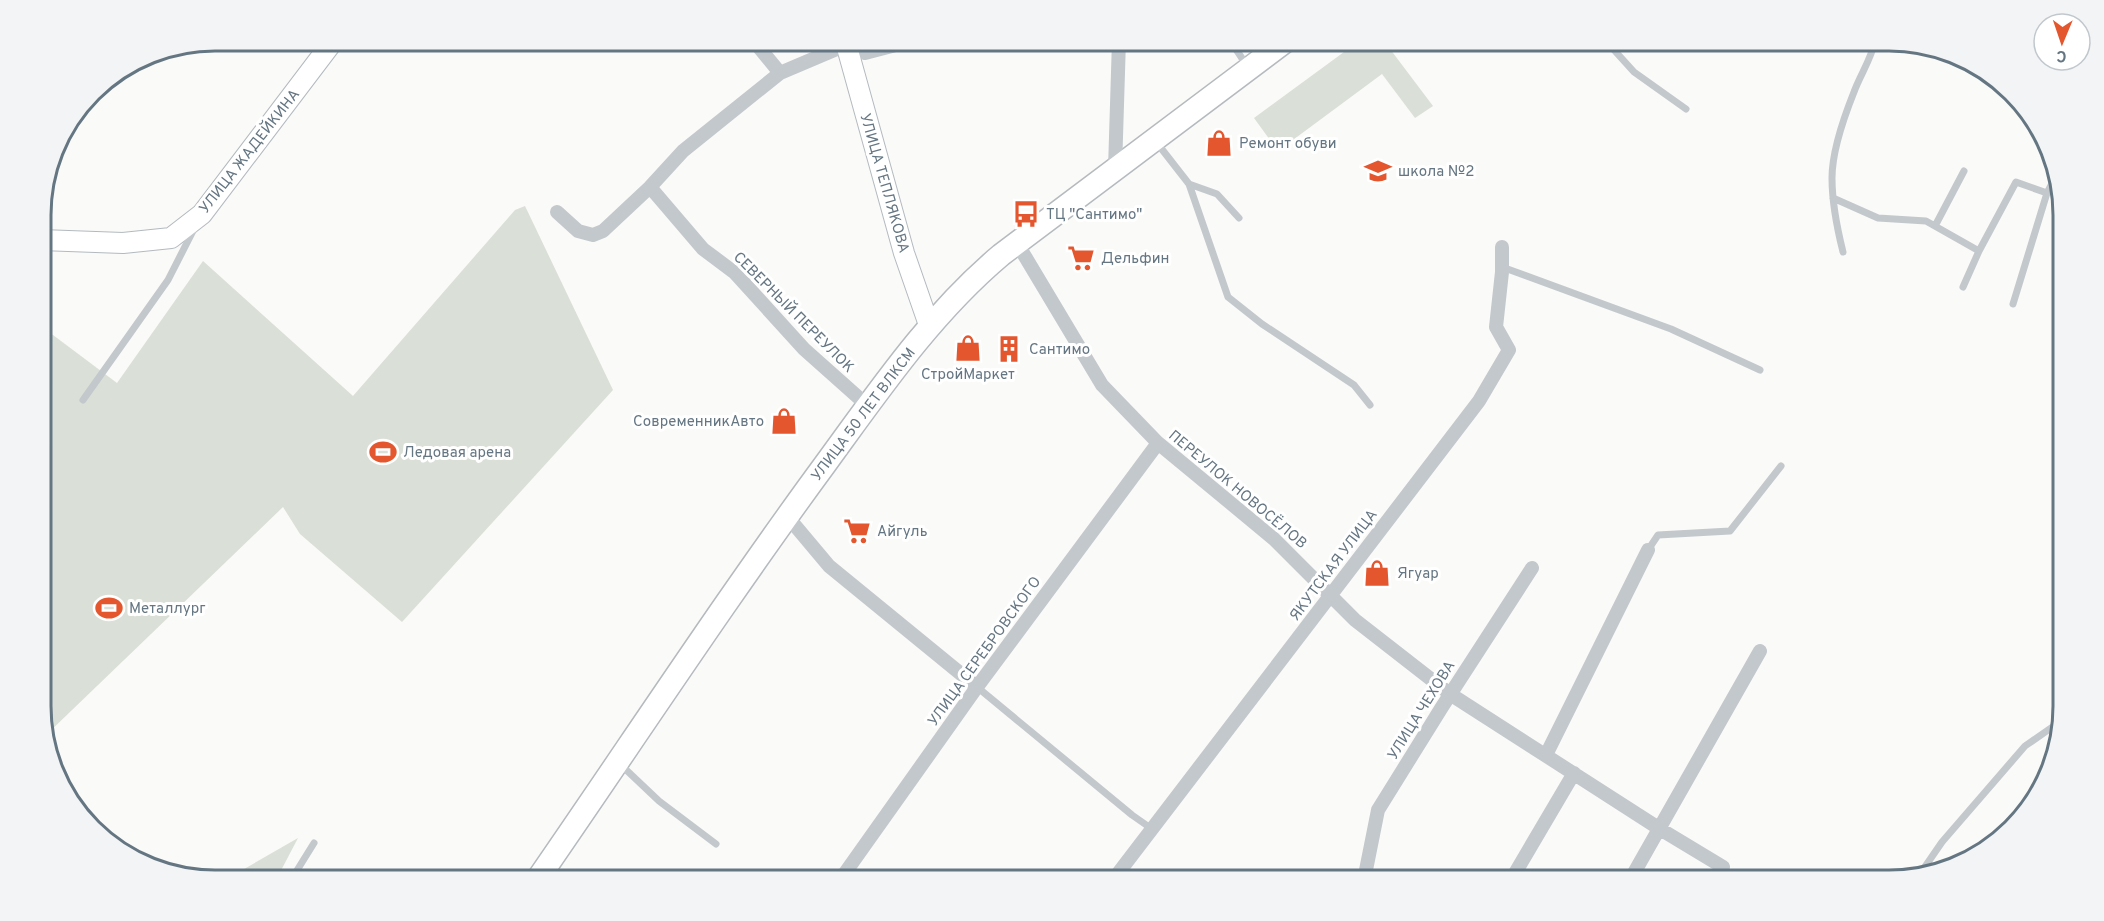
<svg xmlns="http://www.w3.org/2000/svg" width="2104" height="921" viewBox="0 0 2104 921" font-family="Overpass,sans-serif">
	<rect width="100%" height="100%" fill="#fafaf8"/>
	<path fill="#dadfd7" d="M 1359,41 L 1384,41 L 1433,106 L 1415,118 L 1382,74 L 1278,151 L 1254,118 Z
		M 525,206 L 613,390 L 402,622 L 300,534 L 283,507 L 45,736 L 42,729 L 41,326 L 117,383 L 203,261 L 353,396 L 515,210 Z
		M 298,838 L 276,880 L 225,880 Z"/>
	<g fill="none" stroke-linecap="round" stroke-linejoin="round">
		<defs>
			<path id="secondary" d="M 845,40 L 904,253 L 929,325
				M 41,240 L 123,243 L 171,238 L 202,214 L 334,40"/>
			<path id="primary" d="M 537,880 C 633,741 726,599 826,463 C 880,389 931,314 1001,255 L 1287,40"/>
		</defs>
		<use href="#secondary" stroke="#b3babf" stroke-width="22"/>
		<use href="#primary" stroke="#b5babe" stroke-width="25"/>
		<path stroke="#c3c8cc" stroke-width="7" d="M 1230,40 L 1247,66
			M 1605,40 L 1634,72 L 1686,109
			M 1237,51 L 1251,40
			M 1157,143 L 1189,184 L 1217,194 L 1239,218
			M 1189,184 L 1228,297 L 1262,324 L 1354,385 L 1370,405
			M 2047,193 L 2056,176
			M 1833,198 L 1878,218 L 1926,221 L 1979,251 L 2016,182 L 2047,193 L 2013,304
			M 1935,226 L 1964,171
			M 1843,252 C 1837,228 1832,204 1832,178 C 1832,152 1844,117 1854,92 C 1860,75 1872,58 1875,40
			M 1502,267 L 1671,329 L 1760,370
			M 1963,287 L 1979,251
			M 83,400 L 168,280 L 195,227
			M 1648,550 L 1658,535 L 1730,531 L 1781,466
			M 977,687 L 1132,815 L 1152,829
			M 621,765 L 659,801 L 716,844
			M 1920,874 L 1942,842 L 2025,746 L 2061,721
			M 291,880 L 314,843"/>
		<path stroke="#c3c8cc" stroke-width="14" d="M 753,40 L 780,73
			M 1115,169 L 1119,40
			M 650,187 L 703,249 L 735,273 L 804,349 L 868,406
			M 557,212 L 578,231 L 593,235 L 603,231 L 650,187 L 683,151 L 780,73 L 846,45 L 865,53 L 915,40
			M 1017,243 L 1102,385 L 1158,443 L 1274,539 L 1355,620 L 1450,694 L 1660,829 L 1723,867
			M 787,516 L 829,566 L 977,687
			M 1546,755 L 1648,550
			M 840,880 L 977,687 L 1158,443
			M 1113,880 L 1479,401 L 1509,350 L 1496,327 L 1502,272 L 1502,247
			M 1364,880 L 1378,810 L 1442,707 L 1532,568
			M 1511,880 L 1574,773
			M 1630,880 L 1760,651"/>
		<use href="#secondary" stroke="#fff" stroke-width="20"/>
		<use href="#primary" stroke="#fff" stroke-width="22"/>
	</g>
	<defs>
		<symbol id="shop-bare" viewBox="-9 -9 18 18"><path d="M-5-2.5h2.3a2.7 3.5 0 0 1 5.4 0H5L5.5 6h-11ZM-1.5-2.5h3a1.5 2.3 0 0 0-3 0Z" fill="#e4572e" stroke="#fff" stroke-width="2.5" paint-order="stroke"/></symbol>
		<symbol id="school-bare" viewBox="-9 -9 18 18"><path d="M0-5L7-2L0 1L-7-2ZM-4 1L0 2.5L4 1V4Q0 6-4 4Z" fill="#e4572e" stroke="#fff" stroke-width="2.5" paint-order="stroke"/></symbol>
		<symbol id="bus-bare" viewBox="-9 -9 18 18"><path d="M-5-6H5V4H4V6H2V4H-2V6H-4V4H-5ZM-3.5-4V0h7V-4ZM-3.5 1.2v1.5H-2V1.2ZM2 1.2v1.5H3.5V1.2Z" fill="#e4572e" stroke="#fff" stroke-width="2.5" paint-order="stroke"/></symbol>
		<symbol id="supermarket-bare" viewBox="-9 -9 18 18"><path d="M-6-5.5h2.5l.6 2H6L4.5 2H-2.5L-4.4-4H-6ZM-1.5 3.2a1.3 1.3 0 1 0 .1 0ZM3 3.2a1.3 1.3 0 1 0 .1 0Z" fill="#e4572e" stroke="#fff" stroke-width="2.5" paint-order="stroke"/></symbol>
		<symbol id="building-bare" viewBox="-9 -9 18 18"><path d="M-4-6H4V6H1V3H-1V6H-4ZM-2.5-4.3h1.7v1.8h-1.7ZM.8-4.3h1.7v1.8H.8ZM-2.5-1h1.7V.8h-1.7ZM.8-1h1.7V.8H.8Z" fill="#e4572e" stroke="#fff" stroke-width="2.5" paint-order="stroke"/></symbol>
		<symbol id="stadium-bare" viewBox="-9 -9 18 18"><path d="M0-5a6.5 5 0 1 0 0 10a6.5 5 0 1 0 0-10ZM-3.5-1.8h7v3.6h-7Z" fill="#e4572e" stroke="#fff" stroke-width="2.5" paint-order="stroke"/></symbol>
	</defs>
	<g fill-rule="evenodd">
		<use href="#shop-bare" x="1200" y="124" width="38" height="38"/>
		<use href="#school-bare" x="1359" y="152" width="38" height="38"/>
		<use href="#bus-bare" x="1007" y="195" width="38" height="38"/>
		<use href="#supermarket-bare" x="1062" y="239" width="38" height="38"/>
		<use href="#shop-bare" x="949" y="329" width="38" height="38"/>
		<use href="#building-bare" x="990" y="330" width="38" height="38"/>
		<use href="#shop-bare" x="765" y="402" width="38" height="38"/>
		<use href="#stadium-bare" x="364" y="433" width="38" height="38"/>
		<use href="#supermarket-bare" x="838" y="512" width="38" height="38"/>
		<use href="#shop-bare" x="1358" y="554" width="38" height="38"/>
		<use href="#stadium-bare" x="90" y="589" width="38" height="38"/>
	</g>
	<g text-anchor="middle" stroke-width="6" stroke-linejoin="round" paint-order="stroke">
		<g font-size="15" fill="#657683" stroke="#fff" text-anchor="start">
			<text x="1239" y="148">Ремонт обуви</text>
			<text x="1398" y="176">школа №2</text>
			<text x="1046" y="219">ТЦ "Сантимо"</text>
			<text x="1101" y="263">Дельфин</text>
			<text x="1029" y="354">Сантимо</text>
			<text x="968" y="379" text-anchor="middle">СтройМаркет</text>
			<text x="764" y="426" text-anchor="end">СовременникАвто</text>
			<text x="403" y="457">Ледовая арена</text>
			<text x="877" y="536">Айгуль</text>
			<text x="1397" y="578">Ягуар</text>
			<text x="129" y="613">Металлург</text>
		</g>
		<g font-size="15" fill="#657683" stroke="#fff">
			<text transform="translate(249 151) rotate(-52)" y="5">УЛИЦА ЖАДЕЙКИНА</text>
			<text transform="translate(885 183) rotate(74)" y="5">УЛИЦА ТЕПЛЯКОВА</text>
			<text transform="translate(794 312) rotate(45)" y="5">СЕВЕРНЫЙ ПЕРЕУЛОК</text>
			<text transform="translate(863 414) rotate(-53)" y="5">УЛИЦА 50 ЛЕТ ВЛКСМ</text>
			<text transform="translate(1238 489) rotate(40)" y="5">ПЕРЕУЛОК НОВОСЁЛОВ</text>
			<text transform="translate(1333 565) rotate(-53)" y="5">ЯКУТСКАЯ УЛИЦА</text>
			<text transform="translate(984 651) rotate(-54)" y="5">УЛИЦА СЕРЕБРОВСКОГО</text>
			<text transform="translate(1421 710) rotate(-58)" y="5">УЛИЦА ЧЕХОВА</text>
		</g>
	</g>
	<path d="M0 0H2104V921H0ZM215 51H1889A164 164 0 0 1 2053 215V706A164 164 0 0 1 1889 870H215A164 164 0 0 1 51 706V215A164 164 0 0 1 215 51Z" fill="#f3f4f5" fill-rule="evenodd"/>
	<path fill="none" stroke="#657683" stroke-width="3" d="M215 51H1889A164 164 0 0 1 2053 215V706A164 164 0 0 1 1889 870H215A164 164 0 0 1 51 706V215A164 164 0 0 1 215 51Z"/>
	<g transform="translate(2062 42) rotate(182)"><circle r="28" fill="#ffffff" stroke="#c1c8cd" stroke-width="1.5"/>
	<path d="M0-4.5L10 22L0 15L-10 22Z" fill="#e4572e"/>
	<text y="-9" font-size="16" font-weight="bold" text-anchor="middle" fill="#657683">С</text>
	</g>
</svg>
